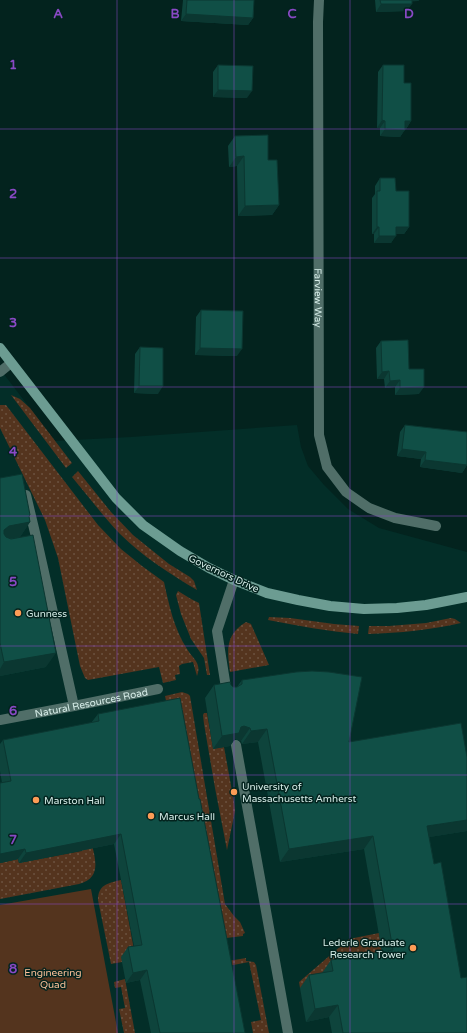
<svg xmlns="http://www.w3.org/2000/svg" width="467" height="1033" viewBox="0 0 467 1033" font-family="'Varela Round',sans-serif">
	<defs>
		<pattern id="grass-dots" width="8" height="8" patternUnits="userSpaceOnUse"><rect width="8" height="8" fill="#54341e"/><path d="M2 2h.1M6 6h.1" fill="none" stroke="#6c523f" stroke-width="1.8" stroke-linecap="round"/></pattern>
	</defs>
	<rect width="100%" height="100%" fill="#03231e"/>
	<path fill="#032e28" d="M 0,369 L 55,441 L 131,437 L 297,425 L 301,447 L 308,466 L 324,485 L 348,509 L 379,528 L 467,552 L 467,1033 L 0,1033 Z"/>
	<path fill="url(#grass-dots)" d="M 11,395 L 20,399 L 30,408 L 72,463 L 66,468 Z
		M 0,405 L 6,405 L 98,525 L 121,549 L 142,566 L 164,582 C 169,605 174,629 187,649 C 193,659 202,663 197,676 L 193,662 L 182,664 L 179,666 L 180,674 L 175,675 L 176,680 L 163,683 L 159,667 L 88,680 L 85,678 L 80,666 L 58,558 L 45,520 L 0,428 Z
		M 78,471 L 111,512 L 133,535 L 169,564 L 190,577 L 194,581 L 197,590 C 170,574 142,556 120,534 C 103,516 88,496 72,477 Z
		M 178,591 L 191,599 L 199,603 L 210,675 L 207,675 L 204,658 L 191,639 L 181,614 L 176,595 Z
		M 269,617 L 290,618 L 334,624 L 359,626 L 358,634 C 328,631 298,626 268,620 Z
		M 451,618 L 455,619 L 461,623 C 430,630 400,633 368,634 L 369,626 L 389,626 L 426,623 Z
		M 246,622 L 251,624 L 269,665 L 230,672 C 227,650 225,635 246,622 Z
		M 182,692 L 188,694 L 190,696 L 225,904 L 234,916 L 240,922 L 245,933 L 243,934 L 243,936 L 218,939 L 165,696 Z
		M 204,713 L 207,713 L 213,748 L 224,747 L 234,802 L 235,811 L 234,816 L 227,850 L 215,788 L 204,724 L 203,715 Z
		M 90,836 C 94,856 104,877 79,884 L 0,899 L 0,863 L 18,859 L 19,863 L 82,851 Z
		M 121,880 L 135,955 L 122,962 L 111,964 L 98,900 C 98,885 108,883 121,880 Z
		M 379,933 L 384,963 L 324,984 L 300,988 L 299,982 L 349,939 Z
		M 246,958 L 246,961 L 254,962 L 256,965 L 269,1033 L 253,1033 L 251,1022 L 261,1020 L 249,962 L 223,967 L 222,962 Z
		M 125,979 L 135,1033 L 124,1033 L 119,1009 L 125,1008 L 121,987 L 115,988 L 114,982 Z"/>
	<path fill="#54341e" d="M 91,889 L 118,1033 L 0,1033 L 0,905 Z"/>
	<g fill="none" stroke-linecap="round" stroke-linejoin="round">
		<g stroke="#506e68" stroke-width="10">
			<path d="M 0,372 L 11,363"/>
			<path d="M 26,495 L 37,541 L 74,706"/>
			<path d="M 227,694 L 217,631 L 234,580"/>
			<path id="s1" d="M 0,720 L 74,706 L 158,689"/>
			<path d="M 236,745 L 288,1033"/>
		</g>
		<path stroke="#506e68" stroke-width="10" id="s2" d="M 319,0 L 318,22 L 319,435 L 327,467 L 346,492 L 369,508 L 395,518 L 436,526"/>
		<path stroke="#6c9c92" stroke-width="10" d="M 0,348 L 116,498 L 143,525 L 180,551 L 209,568 L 234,580 L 267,593 L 298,600 L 330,606 L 364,609 L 397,608 L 426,605 L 467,597"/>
	</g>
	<path fill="#0e443c" d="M 183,0 L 254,0 L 253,18 L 248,25 L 181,21 Z
		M 375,0 L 419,0 L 418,1 L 412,1 L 407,11 L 376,12 Z
		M 218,65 L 247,98 L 213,97 L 213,72 Z
		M 383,65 L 404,83 L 411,121 L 406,129 L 405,129 L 400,137 L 380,136 L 380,128 L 377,128 L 378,72 Z
		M 235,136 L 268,160 L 279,205 L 272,215 L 238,216 L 237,166 L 229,167 L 228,146 Z
		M 380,178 L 396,191 L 409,227 L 404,234 L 396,234 L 391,243 L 374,243 L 374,234 L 372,234 L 372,198 L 375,194 L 375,186 Z
		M 201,310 L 237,356 L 195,355 L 196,317 Z
		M 381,341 L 409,369 L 419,394 L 395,395 L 395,387 L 385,388 L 384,379 L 377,379 L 376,348 Z
		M 140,347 L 158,394 L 134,393 L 135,354 Z
		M 405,425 L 467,465 L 462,473 L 420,467 L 421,459 L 397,456 L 400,432 Z
		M 0,478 L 29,517 L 30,522 L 20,537 L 46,667 L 0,676 Z
		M 242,680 L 349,742 L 467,757 L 467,831 L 429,837 L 467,1033 L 332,1033 L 329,1017 L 306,1022 L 300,988 L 309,975 L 322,973 L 331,960 L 382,952 L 364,849 L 280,862 L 258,742 L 242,744 L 241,741 L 235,739 L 230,746 L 213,749 L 205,698 L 214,685 L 231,685 L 233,687 L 237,687 Z
		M 98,714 L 199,799 L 245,1033 L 151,1033 L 140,980 L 126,983 L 121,957 L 128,947 L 134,946 L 114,844 L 19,863 L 18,859 L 0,863 L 0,783 L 2,783 L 0,771 L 0,744 L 3,740 L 91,723 Z"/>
	<path fill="#0b3731" d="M 408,0 L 419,0 L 418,1 L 406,2 Z
		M 381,4 L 412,4 L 407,11 L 376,12 Z
		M 186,14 L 253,18 L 248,25 L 181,21 Z
		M 218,90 L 252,91 L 247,98 L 213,97 Z
		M 382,120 L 385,121 L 380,128 L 377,128 Z
		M 405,121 L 411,121 L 406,129 L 400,128 Z
		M 385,129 L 405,130 L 400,137 L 380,136 Z
		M 244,156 L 237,166 L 229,167 L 236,157 Z
		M 279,205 L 272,215 L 238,216 L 245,206 Z
		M 377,227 L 379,227 L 374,234 L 372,234 Z
		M 396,227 L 409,227 L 404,234 L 391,234 Z
		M 379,236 L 396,236 L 391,243 L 374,243 Z
		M 200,348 L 242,349 L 237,356 L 195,355 Z
		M 389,371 L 384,379 L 377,379 L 382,372 Z
		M 400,380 L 395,387 L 385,388 L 390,381 Z
		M 139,386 L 163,386 L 158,394 L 134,393 Z
		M 424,387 L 419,394 L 395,395 L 400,388 Z
		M 402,449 L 426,452 L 421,459 L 397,456 Z
		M 425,460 L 467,465 L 462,473 L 420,467 Z
		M 30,515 L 25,523 L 30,522 L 20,537 L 0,540 L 4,530 L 9,526 Z
		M 56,653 L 46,667 L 0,676 L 0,669 L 4,662 Z
		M 244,726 L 250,728 L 241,741 L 235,739 L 230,746 L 213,749 L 222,736 Z
		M 267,729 L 258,742 L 242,744 L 251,731 Z
		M 467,820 L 467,831 L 418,839 L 427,826 Z
		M 121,834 L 114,844 L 19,863 L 26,853 Z
		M 373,836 L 364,849 L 280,862 L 289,849 Z
		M 25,849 L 18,859 L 0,863 L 0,854 Z
		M 147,970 L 140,980 L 126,983 L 133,973 Z
		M 338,1005 L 329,1017 L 306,1022 L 315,1009 Z"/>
	<path fill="#104f46" stroke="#0b3731" d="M 187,0 L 254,0 L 253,18 L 186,14 Z
		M 380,0 L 412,0 L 412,4 L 381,4 Z
		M 218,65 L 253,66 L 252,91 L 218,90 Z
		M 383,65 L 404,65 L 404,83 L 411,83 L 411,121 L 405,121 L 405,130 L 385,129 L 385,121 L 382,120 Z
		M 268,135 L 268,160 L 277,160 L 279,205 L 245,206 L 244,156 L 236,157 L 235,136 Z
		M 380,178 L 395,178 L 396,191 L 409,191 L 409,227 L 396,227 L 396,236 L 379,236 L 379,227 L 377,227 L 377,191 L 380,191 Z
		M 201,310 L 243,311 L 242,349 L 200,348 Z
		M 408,340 L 409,369 L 424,369 L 424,387 L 400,388 L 400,380 L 390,381 L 389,371 L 382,372 L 381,341 Z
		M 140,347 L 163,348 L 163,386 L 139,386 Z
		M 405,425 L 467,432 L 467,465 L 425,460 L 426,452 L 402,449 Z
		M 22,474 L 30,515 L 29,516 L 30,522 L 9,526 L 4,530 L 4,534 L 6,537 L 11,539 L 33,535 L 56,653 L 4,662 L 0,643 L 0,478 Z
		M 312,671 L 329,672 L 362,677 L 349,742 L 461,723 L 467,757 L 467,820 L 427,826 L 434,864 L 441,862 L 461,978 L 467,977 L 467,1033 L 343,1033 L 338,1005 L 315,1009 L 309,975 L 333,971 L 331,960 L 393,950 L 373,836 L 289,849 L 267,729 L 251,731 L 250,728 L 244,726 L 241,727 L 239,733 L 222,736 L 214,685 L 230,682 L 231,685 L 233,687 L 237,687 L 242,684 L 242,680 L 296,672 Z
		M 180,698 L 199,799 L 200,799 L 245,1033 L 160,1033 L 147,970 L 133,973 L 128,947 L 142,945 L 121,834 L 26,853 L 25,849 L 0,854 L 0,783 L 11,781 L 3,740 L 99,721 L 98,714 Z"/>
	<path fill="none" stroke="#8949c5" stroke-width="1" stroke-opacity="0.55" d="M 117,0 L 117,1033M 234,0 L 234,1033M 350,0 L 350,1033M 0,129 L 467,129M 0,258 L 467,258M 0,387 L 467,387M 0,516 L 467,516M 0,646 L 467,646M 0,775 L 467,775M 0,904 L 467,904"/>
	<g fill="#fd9c56" stroke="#03231e" stroke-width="1.5">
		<circle cx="18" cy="613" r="4"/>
		<circle cx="234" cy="792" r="4"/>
		<circle cx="36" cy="800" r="4"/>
		<circle cx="151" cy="816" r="4"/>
		<circle cx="413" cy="948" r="4"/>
	</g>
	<g text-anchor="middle" stroke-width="3" stroke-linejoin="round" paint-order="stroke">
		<g font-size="10" fill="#d6ede8" stroke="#03231e">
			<text dy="4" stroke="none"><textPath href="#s2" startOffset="298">Farview Way</textPath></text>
			<text transform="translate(224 573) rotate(25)" y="4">Governors Drive</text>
			<text dy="4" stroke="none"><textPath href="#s1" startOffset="93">Natural Resources Road</textPath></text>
		</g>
		<g font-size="10" fill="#d6ede8" stroke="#03231e" text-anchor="start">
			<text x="26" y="617">Gunness</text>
			<text x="242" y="790">University of<tspan x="242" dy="12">Massachusetts Amherst</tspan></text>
			<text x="44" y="804">Marston Hall</text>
			<text x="159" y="820">Marcus Hall</text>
			<text x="405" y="946" text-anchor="end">Lederle Graduate<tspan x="405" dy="12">Research Tower</tspan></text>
		</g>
		<g font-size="10" fill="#fdc199" stroke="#03231e">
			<text x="53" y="976">Engineering<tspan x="53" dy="12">Quad</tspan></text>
		</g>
	</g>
	<g font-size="13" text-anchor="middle" font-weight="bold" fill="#8949c5" stroke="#03231e" stroke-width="3" stroke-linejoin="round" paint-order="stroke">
		<text x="58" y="18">A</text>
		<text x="175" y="18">B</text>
		<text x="292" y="18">C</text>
		<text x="409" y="18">D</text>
		<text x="13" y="69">1</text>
		<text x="13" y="198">2</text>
		<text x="13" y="327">3</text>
		<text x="13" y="456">4</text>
		<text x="13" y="586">5</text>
		<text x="13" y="715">6</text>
		<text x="13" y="844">7</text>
		<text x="13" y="973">8</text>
	</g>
</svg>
